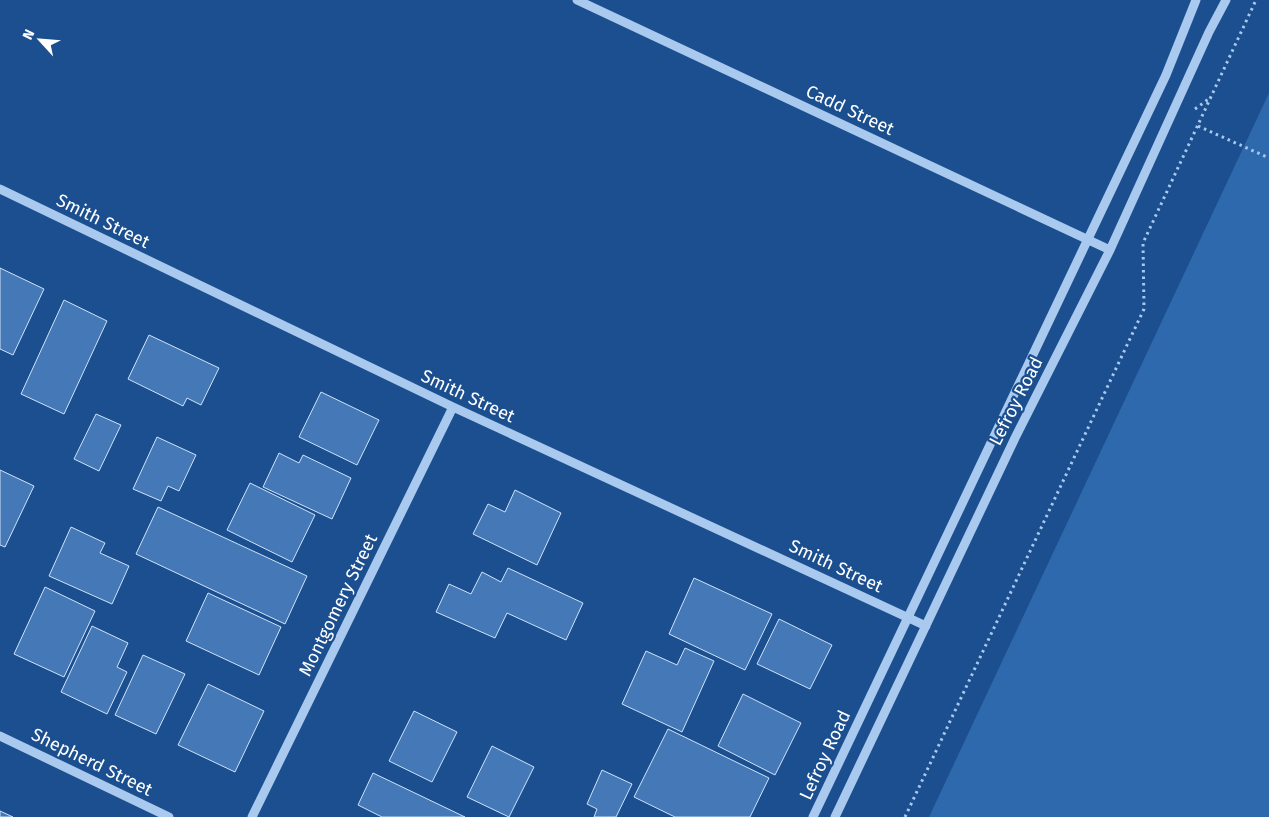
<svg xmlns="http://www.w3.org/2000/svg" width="1269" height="817" viewBox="0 0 1269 817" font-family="'Fira Sans',sans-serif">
	<rect width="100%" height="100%" fill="#1b4f8f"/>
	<path fill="#2e69ad" d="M 1269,93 L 1269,817 L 929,817 Z"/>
	<path fill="#4478b7" stroke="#cfe3fa" d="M 0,268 L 44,289 L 13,355 L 0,349 Z
		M 64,300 L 107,321 L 64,414 L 21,394 Z
		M 149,335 L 219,368 L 201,405 L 187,398 L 183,406 L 128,379 Z
		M 321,392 L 379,420 L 357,465 L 299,437 Z
		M 96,414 L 121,425 L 99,471 L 74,459 Z
		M 157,437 L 196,455 L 179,491 L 168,486 L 161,501 L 133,489 Z
		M 279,453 L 299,463 L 303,455 L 351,478 L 332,519 L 263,487 Z
		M 0,470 L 34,486 L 5,547 L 0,545 Z
		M 250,483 L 315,515 L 292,562 L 227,530 Z
		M 515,490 L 561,513 L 537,565 L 473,534 L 488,504 L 505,512 Z
		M 158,507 L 307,576 L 285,624 L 136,554 Z
		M 71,527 L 105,543 L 100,553 L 129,566 L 112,604 L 49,576 Z
		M 508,568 L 583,603 L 566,640 L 507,613 L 495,638 L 436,612 L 449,584 L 471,594 L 482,572 L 501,582 Z
		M 694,578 L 772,614 L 745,670 L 669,634 Z
		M 45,587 L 95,611 L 64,677 L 14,654 Z
		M 208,593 L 281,627 L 259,675 L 186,641 Z
		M 779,619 L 832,645 L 810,689 L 757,664 Z
		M 92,626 L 128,643 L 117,667 L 127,672 L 107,714 L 61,692 Z
		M 685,648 L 714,661 L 682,732 L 622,704 L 646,651 L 677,665 Z
		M 143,655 L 185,674 L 156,734 L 115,715 Z
		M 208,684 L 264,711 L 235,772 L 178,745 Z
		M 743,694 L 801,723 L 775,775 L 718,746 Z
		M 414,711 L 457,732 L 432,782 L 389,761 Z
		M 668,729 L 769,778 L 750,817 L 675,817 L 634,797 Z
		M 492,746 L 534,767 L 509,817 L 467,797 Z
		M 602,770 L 632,784 L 616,817 L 594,817 L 597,809 L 587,804 Z
		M 373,773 L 465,817 L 382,817 L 358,805 Z
		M 0,811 L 13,817 L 0,817 Z"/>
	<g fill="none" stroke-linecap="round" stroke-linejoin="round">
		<path stroke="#a9c9ee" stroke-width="3" stroke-dasharray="2.5 4" stroke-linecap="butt" d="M 1195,109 L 1210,98
			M 1198,126 L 1269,158
			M 905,817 L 1144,309 L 1143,243 L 1256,0"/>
		<path stroke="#a9c9ee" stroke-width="9" d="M 577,0 L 1110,250
			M 0,189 L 453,407 L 926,626
			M 0,736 L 169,817
			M 252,817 L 453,407
			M 813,817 L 1166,75 L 1196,0
			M 835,817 L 1015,438 L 1110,250 L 1209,32 L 1226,0"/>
	</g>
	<g text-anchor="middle" stroke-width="4.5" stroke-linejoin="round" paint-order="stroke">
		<g font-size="18" fill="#fff" stroke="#1b4f8f">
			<text transform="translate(850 110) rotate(25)" y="6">Cadd Street</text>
			<text transform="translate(103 221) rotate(26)" y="6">Smith Street</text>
			<text transform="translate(468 396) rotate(25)" y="6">Smith Street</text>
			<text transform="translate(1016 401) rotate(-63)" y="6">Lefroy Road</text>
			<text transform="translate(836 566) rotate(25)" y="6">Smith Street</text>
			<text transform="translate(338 605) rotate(-64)" y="6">Montgomery Street</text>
			<text transform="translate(825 755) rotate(-65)" y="6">Lefroy Road</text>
			<text transform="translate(92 762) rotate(26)" y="6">Shepherd Street</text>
		</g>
	</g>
	<g transform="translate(40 40) rotate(296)" stroke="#1b4f8f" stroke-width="4" paint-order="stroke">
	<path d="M0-4L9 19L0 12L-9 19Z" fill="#ffffff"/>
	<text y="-8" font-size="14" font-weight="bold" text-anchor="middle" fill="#ffffff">N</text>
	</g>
</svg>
